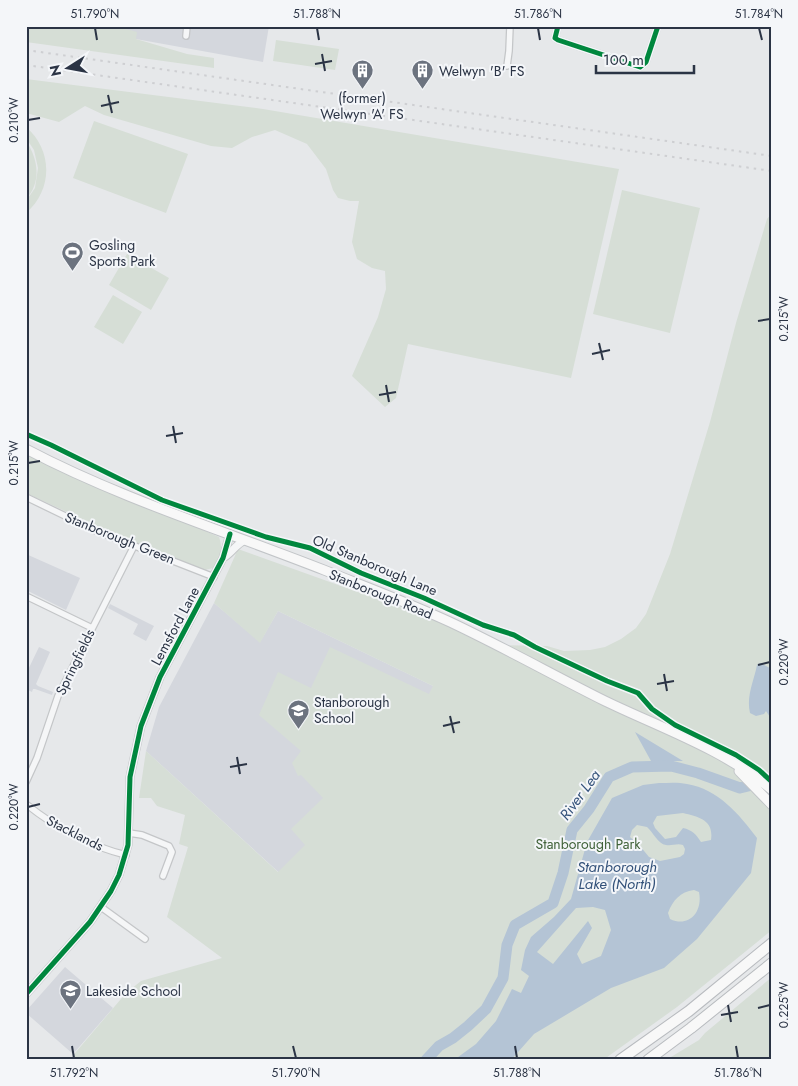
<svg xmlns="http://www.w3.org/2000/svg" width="798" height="1086" viewBox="0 0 798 1086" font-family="Jost,sans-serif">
	<rect width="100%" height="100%" fill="#e6e8ea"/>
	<path fill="#d4d7dd" d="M 55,26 L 269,26 L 263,62 L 86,30 Z
		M 26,554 L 80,578 L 66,610 L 26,590 Z
		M 214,603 L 260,642 L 278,611 L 460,699 L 297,889 L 146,751 L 159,707 Z
		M 110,604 L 154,626 L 146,641 L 133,634 L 138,624 L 108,608 Z
		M 39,647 L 50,652 L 36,684 L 38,686 L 53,692 L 52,695 L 35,689 L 33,689 L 32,692 L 26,689 L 26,674 Z
		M 65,967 L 113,1008 L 73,1054 L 26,1013 L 26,1011 Z"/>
	<path fill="#d6ded6" d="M 26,26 L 55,26 L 86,30 L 87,26 L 115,26 L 137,32 L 136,39 L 187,54 L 214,58 L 214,68 L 26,42 Z
		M 276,40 L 339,49 L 335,70 L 273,61 Z
		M 26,79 L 263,109 L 619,169 L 571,378 L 408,344 L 396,398 L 385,407 L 352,376 L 378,317 L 386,289 L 385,271 L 372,268 L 357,259 L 352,242 L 359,201 L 350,201 L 338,198 L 333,190 L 326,169 L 307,144 L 275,130 L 252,137 L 232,148 L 211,146 L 104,115 L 85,106 L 59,122 L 26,113 Z
		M 94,121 L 188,154 L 166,213 L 73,178 Z
		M 26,127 C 53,150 53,190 26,213 L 26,201 L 35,188 L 38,168 L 34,150 L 26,138 Z
		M 26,141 C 38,158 42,182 26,199 L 28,168 Z
		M 622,190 L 700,208 L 670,333 L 593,314 Z
		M 772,213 L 772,930 L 677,1007 L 603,1060 L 66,1060 L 70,1059 L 126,993 L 141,981 L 222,958 L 167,917 L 188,847 L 179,844 L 185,815 L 157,806 L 151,798 L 139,798 L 146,751 L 278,872 L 305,845 L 291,829 L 323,798 L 301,775 L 298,776 L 292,763 L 301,751 L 259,715 L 278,672 L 311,688 L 330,647 L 429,694 L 433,686 L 278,611 L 260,643 L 214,603 L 238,549 L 444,623 L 488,645 L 547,646 L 564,651 L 590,650 L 605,647 L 621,639 L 636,628 L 646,614 L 670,554 L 710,422 L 736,323 L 767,219 Z
		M 127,254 L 169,278 L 151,310 L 109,285 Z
		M 113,295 L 142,312 L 123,344 L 94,327 Z
		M 26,453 L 219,537 C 223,548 220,558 213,568 L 205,570 L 136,544 L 26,493 Z
		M 772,977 L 772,1060 L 666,1060 L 699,1040 L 705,1033 Z"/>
	<path fill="#b4c4d5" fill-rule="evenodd" d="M 760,663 L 772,669 L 769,677 L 769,682 L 772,682 L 772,720 L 766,711 L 764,714 L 756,716 L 750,713 C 746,696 754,681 757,665 Z
		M 635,732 L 683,761 L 651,761 Z
		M 659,783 C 668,783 678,782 687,784 C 718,789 739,814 757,838 L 751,873 L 697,939 L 664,968 L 611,988 L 534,1034 L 511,1060 L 454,1060 L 476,1044 L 496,1021 L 512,989 L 521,993 L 529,976 L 521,970 L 525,950 L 531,937 L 554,917 L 571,899 L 587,842 L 612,798 L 643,785 ZM 683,813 C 699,817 714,820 711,840 L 701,842 C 696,834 692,830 683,828 L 676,837 L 665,839 L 655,828 L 653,823 L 657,816 ZM 637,825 L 647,827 C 653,832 658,844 666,845 C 672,846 677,843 683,845 L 685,849 L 684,854 L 680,857 L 660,861 L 649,857 L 640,846 L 630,837 L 632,830 ZM 694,890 L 699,892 C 703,912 689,928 670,919 L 668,913 C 673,900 680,892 694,890 ZM 593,907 L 605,910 L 611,930 L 601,956 L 582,964 L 577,954 L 592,928 L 588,921 L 553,964 L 537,952 L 576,908 Z"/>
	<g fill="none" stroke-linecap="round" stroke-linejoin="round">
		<path stroke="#b4c4d5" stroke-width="11" d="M 426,1060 L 439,1046 L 453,1038 L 468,1026 L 486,1009 L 503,978 L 507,945 L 515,925 L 553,903 L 563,873 L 572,830 L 589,809 L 609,777 L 632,767 L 671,766 L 698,773 L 740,788 L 772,780"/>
		<defs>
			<path id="minor" d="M 558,26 L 555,38 L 558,40 L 640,67 L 646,62 L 658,26
				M 186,36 L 187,26
				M 507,66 L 509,51 L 510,26
				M 26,497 L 94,530 L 214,577
				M 26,596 L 92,628
				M 26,782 L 37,758 L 58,696 L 134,546
				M 26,804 C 56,828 89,846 126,855
				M 129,833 L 142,835 L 169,846 L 172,852 L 163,876
				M 101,907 L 145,939"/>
			<path id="tertiary" d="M 223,558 C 232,553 235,545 245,540
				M 26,994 L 90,922 L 111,891 L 119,875 L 128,845 L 130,777 L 141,726 L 160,677 L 223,558 L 230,534"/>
			<path id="primary" d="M 26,449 C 121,499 225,531 324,570 C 366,587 409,603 450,622 C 503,647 553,675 605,701 C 661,728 723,749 772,790
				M 739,771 L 772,805"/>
			<path id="motorway" d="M 620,1060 L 689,1011 L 772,943
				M 648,1060 L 691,1028 L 772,963"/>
		</defs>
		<use href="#minor" stroke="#c4c6c8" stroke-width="8"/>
		<use href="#tertiary" stroke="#c4c6c8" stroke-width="9"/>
		<use href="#primary" stroke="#c2c5c8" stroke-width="11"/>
		<use href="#motorway" stroke="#b8bbbf" stroke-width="12"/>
		<use href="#minor" stroke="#f5f6f7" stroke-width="5.5"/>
		<use href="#tertiary" stroke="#f5f6f7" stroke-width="7"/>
		<use href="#primary" stroke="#f8f8f8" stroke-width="9"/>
		<use href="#motorway" stroke="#f8f8f8" stroke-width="10"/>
		<path stroke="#cecfd2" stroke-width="2" stroke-dasharray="2.5 5" stroke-linecap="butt" d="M 26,50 L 772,156
			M 26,65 L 772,171"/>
		<defs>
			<path id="cycleway" d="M 558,26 L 555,38 L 558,40 L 640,67 L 646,62 L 658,26
				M 26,434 L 51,445 L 162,500 L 266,537 L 310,548 L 361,573 L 424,598 L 483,625 L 514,635 L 535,647 L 607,681 L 638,693 L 652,709 L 675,725 L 736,755 L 759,770 L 772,782
				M 26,994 L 90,922 L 111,891 L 119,875 L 128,845 L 130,777 L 141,726 L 160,677 L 223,558 L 230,534"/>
		</defs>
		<use href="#cycleway" stroke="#f4f6f9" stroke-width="8"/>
		<use href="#cycleway" stroke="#00873e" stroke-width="5"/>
	</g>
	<path fill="none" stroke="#2b3445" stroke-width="2" d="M 95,28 L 97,40M 317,28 L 319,40M 538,28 L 540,40M 759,28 L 762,40M 322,54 L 325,71M 315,64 L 332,61M 108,95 L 112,113M 101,106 L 119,102M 28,120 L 40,118M 758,321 L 770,319M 599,343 L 603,360M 592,354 L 610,350M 386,385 L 389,402M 379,395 L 396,392M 173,426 L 176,443M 166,436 L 183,433M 28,463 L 40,461M 758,665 L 770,662M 664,674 L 667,691M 657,684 L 674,681M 450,716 L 454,733M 443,726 L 460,722M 237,757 L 240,774M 230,767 L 247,764M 28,807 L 40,804M 728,1005 L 731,1022M 758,1008 L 770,1005M 721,1015 L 738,1012M 72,1046 L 74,1058M 293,1046 L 296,1058M 515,1046 L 517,1058M 736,1046 L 738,1058"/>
	<defs>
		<symbol id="building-pin" viewBox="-11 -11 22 30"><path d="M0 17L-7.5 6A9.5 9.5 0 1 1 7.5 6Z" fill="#6c737f" stroke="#f4f6f9"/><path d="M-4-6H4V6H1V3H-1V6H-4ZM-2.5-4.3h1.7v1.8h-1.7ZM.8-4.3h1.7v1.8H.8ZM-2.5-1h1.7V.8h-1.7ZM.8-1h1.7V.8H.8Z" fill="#fff"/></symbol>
		<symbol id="stadium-pin" viewBox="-11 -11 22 30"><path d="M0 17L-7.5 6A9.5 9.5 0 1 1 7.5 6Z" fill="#6c737f" stroke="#f4f6f9"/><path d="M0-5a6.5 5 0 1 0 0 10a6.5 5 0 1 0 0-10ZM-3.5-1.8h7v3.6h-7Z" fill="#fff"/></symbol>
		<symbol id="school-pin" viewBox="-11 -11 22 30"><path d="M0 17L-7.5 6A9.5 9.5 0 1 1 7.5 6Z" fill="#6c737f" stroke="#f4f6f9"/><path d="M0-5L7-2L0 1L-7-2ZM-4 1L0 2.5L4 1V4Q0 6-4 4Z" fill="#fff"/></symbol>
	</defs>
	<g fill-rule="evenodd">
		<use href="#building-pin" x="350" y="58" width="25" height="34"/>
		<use href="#building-pin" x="410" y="58" width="25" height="34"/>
		<use href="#stadium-pin" x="60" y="240" width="25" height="34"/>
		<use href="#school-pin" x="286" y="698" width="25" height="34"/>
		<use href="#school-pin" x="58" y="978" width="25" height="34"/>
	</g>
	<g text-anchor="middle" stroke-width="4" stroke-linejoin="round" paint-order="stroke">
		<g font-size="14" fill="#2b3445" stroke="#f4f6f9" text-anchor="start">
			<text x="439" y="76">Welwyn 'B' FS</text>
			<text x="362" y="103" text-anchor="middle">(former)<tspan x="362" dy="16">Welwyn 'A' FS</tspan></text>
			<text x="89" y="250">Gosling<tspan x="89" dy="16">Sports Park</tspan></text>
			<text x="314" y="707">Stanborough<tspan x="314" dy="16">School</tspan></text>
			<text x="86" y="996">Lakeside School</text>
		</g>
		<g font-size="14" fill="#2b3445" stroke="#f4f6f9">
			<text transform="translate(120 538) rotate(22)" y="5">Stanborough Green</text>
			<text transform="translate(375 565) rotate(23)" y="5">Old Stanborough Lane</text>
			<text transform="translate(381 594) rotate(22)" y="5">Stanborough Road</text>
			<text transform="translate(175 626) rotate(-62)" y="5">Lemsford Lane</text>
			<text transform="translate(75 662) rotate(-64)" y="5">Springfields</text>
			<text transform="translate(75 833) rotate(27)" y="5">Stacklands</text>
		</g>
		<g font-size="14" fill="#3f6138" stroke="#f4f6f9">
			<text x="588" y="849">Stanborough Park</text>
		</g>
		<g font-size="15" font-style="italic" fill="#34527a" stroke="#f4f6f9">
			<text transform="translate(580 795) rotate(-54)" y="5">River Lea</text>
			<text x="617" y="872">Stanborough<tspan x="617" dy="17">Lake (North)</tspan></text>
		</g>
	</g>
	<rect width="798" height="1086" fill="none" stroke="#f4f6f9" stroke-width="55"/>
	<g transform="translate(68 68) rotate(259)" stroke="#f4f6f9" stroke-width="4" paint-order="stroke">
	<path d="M0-4L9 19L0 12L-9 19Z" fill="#2b3445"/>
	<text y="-8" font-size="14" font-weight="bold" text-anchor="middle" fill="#2b3445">N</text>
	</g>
	<path d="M596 65v8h98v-8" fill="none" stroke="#2b3445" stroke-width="2.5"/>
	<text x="603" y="65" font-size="15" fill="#2b3445" stroke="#f4f6f9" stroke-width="4" paint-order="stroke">100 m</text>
	<rect x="28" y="28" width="742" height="1030" fill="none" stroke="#2b3445" stroke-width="2"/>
	<g font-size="12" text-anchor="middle" fill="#2b3445">
		<text x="95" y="18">51.790°N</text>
		<text x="317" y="18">51.788°N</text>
		<text x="538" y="18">51.786°N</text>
		<text x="759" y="18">51.784°N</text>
		<text transform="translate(14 120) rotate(-90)" y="4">0.210°W</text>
		<text transform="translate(784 319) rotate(-90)" y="4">0.215°W</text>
		<text transform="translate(14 463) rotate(-90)" y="4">0.215°W</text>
		<text transform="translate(784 662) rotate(-90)" y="4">0.220°W</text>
		<text transform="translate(14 807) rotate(-90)" y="4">0.220°W</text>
		<text transform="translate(784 1005) rotate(-90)" y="4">0.225°W</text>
		<text x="74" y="1077">51.792°N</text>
		<text x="296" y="1077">51.790°N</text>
		<text x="517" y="1077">51.788°N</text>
		<text x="738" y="1077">51.786°N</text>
	</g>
</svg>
